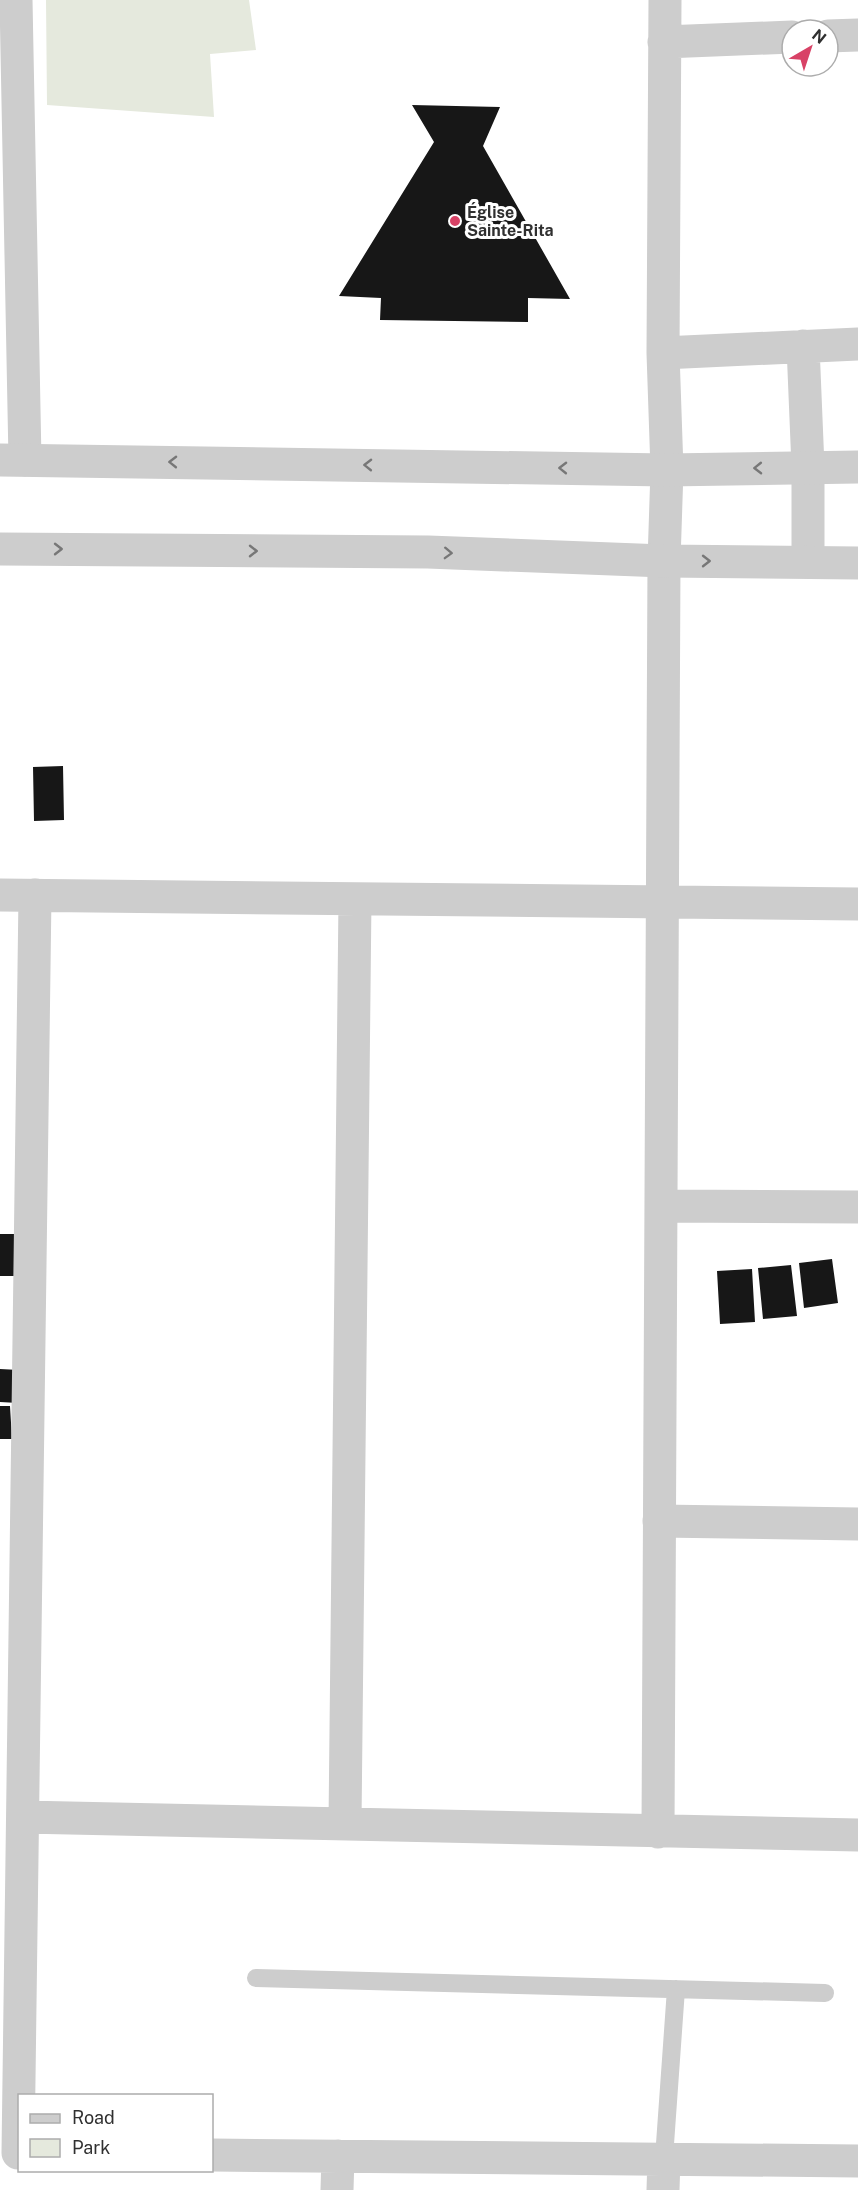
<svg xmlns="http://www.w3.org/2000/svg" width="858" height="2190" viewBox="0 0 858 2190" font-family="'Public Sans',sans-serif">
	<rect width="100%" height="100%" fill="#fff"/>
	<path fill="#e5e9dd" d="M 46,0 L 249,0 L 256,50 L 210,54 L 214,117 L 47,105 Z"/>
	<path fill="#171717" d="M 412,105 L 500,107 L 483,146 L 570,299 L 528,298 L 528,322 L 380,320 L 381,298 L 339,296 L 434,142 Z
		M 63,766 L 64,820 L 34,821 L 33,767 Z
		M 0,1234 L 18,1234 L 18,1276 L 0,1276 Z
		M 832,1259 L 838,1303 L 804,1308 L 799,1263 Z
		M 791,1265 L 797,1316 L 763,1319 L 758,1268 Z
		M 752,1269 L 755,1322 L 720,1324 L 717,1271 Z
		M 0,1369 L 19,1370 L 18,1403 L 0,1402 Z
		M 0,1406 L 10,1406 L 12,1439 L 0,1439 Z"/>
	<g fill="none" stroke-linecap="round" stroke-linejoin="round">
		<path stroke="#cdcdcd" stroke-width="18" d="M 256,1978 L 825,1993
			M 664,2158 L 676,1989"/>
		<path stroke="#cdcdcd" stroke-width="33" d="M 16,0 L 25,460
			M 828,36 L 858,35
			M 664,42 L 792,37
			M 803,346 L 808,467 L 808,562
			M 663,353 L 858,344
			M 0,895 L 858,904
			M 661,1206 L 858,1207
			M 659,1521 L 858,1524
			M 23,1817 L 858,1835
			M 345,1823 L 355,899
			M 658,1832 L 664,561 L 667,470 L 663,353 L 665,0
			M 18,2153 L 35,895
			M 212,2155 L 858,2161
			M 337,2190 L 338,2156
			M 663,2190 L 664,2158"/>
		<path stroke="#cdcdcd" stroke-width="33" d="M 0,460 L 667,470 L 858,467
			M 0,549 L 428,552 L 664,561 L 858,563"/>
	</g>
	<defs><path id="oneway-chevron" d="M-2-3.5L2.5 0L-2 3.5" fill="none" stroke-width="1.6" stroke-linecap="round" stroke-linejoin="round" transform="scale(1.5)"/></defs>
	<g stroke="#777">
		<use href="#oneway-chevron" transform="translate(173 462) rotate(-179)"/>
		<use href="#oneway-chevron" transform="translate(368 465) rotate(-179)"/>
		<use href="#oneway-chevron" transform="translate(563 468) rotate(-179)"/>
		<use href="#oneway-chevron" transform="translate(758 468) rotate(179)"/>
		<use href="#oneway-chevron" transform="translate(58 549)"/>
		<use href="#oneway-chevron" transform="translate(253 551)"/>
		<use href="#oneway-chevron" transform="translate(448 553) rotate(2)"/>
		<use href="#oneway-chevron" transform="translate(706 561)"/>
	</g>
	<circle fill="#d84266" stroke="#fff" stroke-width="2" cx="455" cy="221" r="6"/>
	<g text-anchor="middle" stroke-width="6" stroke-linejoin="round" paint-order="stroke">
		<g font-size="16" font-weight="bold" fill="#303030" stroke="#fff" text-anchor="start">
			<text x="467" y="218">Église<tspan x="467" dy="18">Sainte-Rita</tspan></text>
		</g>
	</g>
	<rect x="18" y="2094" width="195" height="78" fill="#ffffff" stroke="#acacac" stroke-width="1.5"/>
	<rect x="30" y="2114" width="30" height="9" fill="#cdcdcd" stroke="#acacac" stroke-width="1.5"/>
	<text x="72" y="2124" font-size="18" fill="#303030">Road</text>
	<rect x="30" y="2139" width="30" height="18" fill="#e5e9dd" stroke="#acacac" stroke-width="1.5"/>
	<text x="72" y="2154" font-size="18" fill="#303030">Park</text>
	<g transform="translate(810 48) rotate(39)"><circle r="28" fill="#ffffff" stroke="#acacac" stroke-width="1.5"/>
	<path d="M0-4.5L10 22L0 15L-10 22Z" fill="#d84266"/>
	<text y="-9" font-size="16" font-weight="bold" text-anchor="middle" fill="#303030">N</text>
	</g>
</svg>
